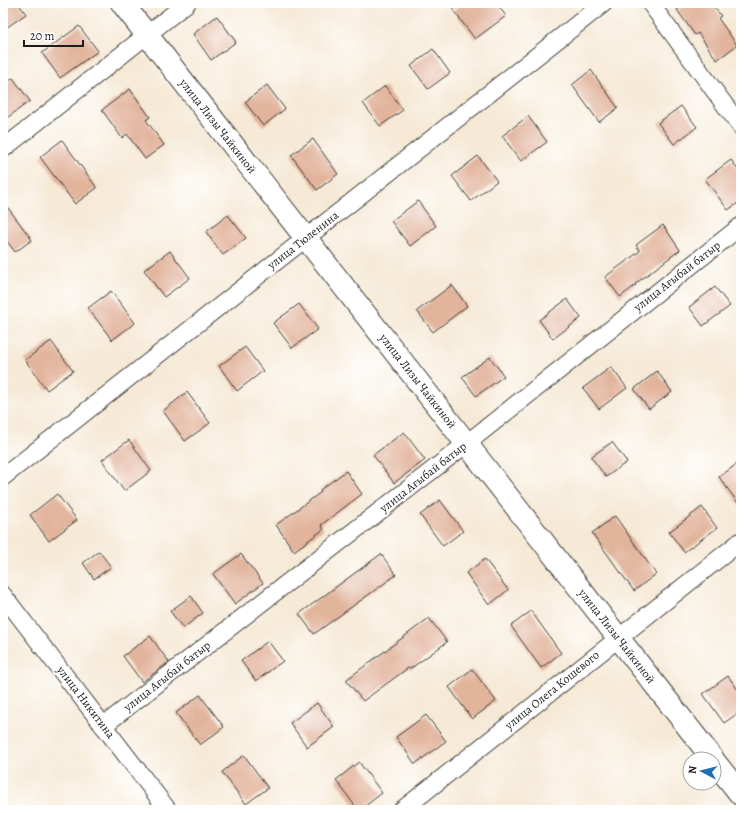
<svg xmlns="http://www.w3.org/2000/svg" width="744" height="813" viewBox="0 0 744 813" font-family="Alegreya,serif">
	<rect width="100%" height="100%" fill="#fff"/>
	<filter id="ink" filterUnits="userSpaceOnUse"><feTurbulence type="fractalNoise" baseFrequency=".025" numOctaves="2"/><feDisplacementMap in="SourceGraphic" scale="8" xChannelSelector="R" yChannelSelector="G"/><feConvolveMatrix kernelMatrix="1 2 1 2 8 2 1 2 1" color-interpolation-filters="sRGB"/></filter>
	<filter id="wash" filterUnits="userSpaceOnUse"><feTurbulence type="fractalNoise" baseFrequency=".012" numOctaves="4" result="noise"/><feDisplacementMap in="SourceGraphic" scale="16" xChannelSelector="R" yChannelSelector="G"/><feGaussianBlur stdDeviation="0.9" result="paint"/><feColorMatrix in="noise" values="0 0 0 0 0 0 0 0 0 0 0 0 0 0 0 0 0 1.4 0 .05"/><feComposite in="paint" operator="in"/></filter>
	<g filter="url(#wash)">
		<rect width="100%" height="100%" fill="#f6ead7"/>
		<g id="blocks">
			<path fill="#e2b49c" d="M 3,3 L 18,3 L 26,14 L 3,30 Z
				M 463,3 L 496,3 L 506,16 L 475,39 L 453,10 Z
				M 686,3 L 711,3 L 721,16 L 718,18 L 737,45 L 717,60 L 698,33 L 695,35 L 677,10 Z
				M 217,16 L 236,42 L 211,60 L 193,34 Z
				M 79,26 L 98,51 L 60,78 L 42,53 Z
				M 433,49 L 450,73 L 428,89 L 411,66 Z
				M 591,70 L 618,108 L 599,122 L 572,85 Z
				M 13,78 L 30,101 L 3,121 L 3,85 Z
				M 267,85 L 285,109 L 263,126 L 245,102 Z
				M 385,86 L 403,110 L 380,126 L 363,103 Z
				M 130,89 L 150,117 L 146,120 L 164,145 L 145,159 L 127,134 L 122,138 L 102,110 Z
				M 681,106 L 697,127 L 674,144 L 658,123 Z
				M 528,116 L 547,142 L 521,161 L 502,136 Z
				M 313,139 L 338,174 L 317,190 L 291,155 Z
				M 62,140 L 97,188 L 75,204 L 40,157 Z
				M 478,156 L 497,181 L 471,201 L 452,176 Z
				M 731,160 L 741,174 L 741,201 L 728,210 L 705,179 Z
				M 3,201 L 32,240 L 15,252 L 3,236 Z
				M 418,201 L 436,226 L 410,246 L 391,221 Z
				M 228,215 L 246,238 L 223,255 L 206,232 Z
				M 663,225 L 680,250 L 635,284 L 636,285 L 620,297 L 605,277 L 640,251 L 636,245 Z
				M 170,251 L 190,278 L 164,297 L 144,270 Z
				M 452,285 L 467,306 L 433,332 L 417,311 Z
				M 715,287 L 730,306 L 703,326 L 689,307 Z
				M 111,291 L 135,323 L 112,340 L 88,308 Z
				M 567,299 L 581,318 L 553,339 L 539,320 Z
				M 299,304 L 318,329 L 292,348 L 273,323 Z
				M 51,341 L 73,371 L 47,390 L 25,360 Z
				M 245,347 L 263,371 L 237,391 L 219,366 Z
				M 490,357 L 504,376 L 476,396 L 462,377 Z
				M 611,367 L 627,388 L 599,409 L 583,388 Z
				M 657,371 L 672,392 L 649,409 L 634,389 Z
				M 187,392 L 210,423 L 185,441 L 163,411 Z
				M 404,432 L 425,460 L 394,483 L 373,455 Z
				M 129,440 L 151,471 L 124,491 L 102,460 Z
				M 612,442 L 627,462 L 606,477 L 591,457 Z
				M 741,461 L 741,507 L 719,477 Z
				M 346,471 L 362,494 L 321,525 L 324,529 L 294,551 L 276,525 L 321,492 L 320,490 Z
				M 57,494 L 77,520 L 49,541 L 30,515 Z
				M 440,500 L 463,531 L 443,546 L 420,515 Z
				M 702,507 L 717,528 L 684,552 L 669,532 Z
				M 615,516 L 656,574 L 634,591 L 592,533 Z
				M 99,551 L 111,567 L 94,579 L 83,563 Z
				M 241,554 L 263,583 L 235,604 L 213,574 Z
				M 381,554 L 396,575 L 314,634 L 299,614 Z
				M 485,559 L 508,590 L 489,605 L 466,573 Z
				M 191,596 L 203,613 L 183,628 L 170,611 Z
				M 531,611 L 561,653 L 541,668 L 511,626 Z
				M 429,618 L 447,642 L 410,669 L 408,668 L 363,701 L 346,680 Z
				M 150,636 L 169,662 L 142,682 L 123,656 Z
				M 268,641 L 283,661 L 256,681 L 241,661 Z
				M 472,669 L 496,701 L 472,719 L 449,687 Z
				M 728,676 L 741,694 L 741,711 L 724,723 L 703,694 Z
				M 200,695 L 224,727 L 200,745 L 176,713 Z
				M 317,703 L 334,727 L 307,747 L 290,723 Z
				M 426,715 L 446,741 L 415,764 L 396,737 Z
				M 244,755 L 268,788 L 246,804 L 222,772 Z
				M 359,762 L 382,793 L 360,810 L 358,810 L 336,780 Z"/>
		</g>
	</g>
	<g filter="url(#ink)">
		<use href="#blocks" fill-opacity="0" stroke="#3d3b38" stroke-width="1"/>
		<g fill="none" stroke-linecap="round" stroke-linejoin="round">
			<defs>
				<path id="minor" d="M 650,3 L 741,127
					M 3,149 L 187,3
					M 3,477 L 604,3
					M 3,595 L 168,810
					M 103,726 L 466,444 L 741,226
					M 402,810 L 741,541"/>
				<path id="tertiary" d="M 122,3 L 713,759
					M 714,761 L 741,795"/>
			</defs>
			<use href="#minor" stroke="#3d3b38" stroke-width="19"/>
			<use href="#tertiary" stroke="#3d3b38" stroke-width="24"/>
			<use href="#minor" stroke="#fff" stroke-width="17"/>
			<use href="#tertiary" stroke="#fff" stroke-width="22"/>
		</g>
	</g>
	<g text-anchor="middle" stroke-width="4" stroke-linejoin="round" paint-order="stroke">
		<g font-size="12" fill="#1c1c1c" stroke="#fff">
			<text transform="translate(218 126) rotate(52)" y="4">улица Лизы Чайкиной</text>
			<text transform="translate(303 240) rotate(-38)" y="4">улица Тюленина</text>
			<text transform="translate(677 276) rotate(-38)" y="4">улица Ағыбай батыр</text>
			<text transform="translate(418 381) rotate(52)" y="4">улица Лизы Чайкиной</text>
			<text transform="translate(423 477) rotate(-38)" y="4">улица Ағыбай батыр</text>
			<text transform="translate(617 636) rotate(52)" y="4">улица Лизы Чайкиной</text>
			<text transform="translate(167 676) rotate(-38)" y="4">улица Ағыбай батыр</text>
			<text transform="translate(552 690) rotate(-39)" y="4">улица Олега Кошевого</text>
			<text transform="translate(86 702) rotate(53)" y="4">улица Никитина</text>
		</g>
	</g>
	<rect width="744" height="813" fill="none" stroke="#fff" stroke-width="16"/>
	<g transform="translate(702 771) rotate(277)"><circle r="19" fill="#ffffff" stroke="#a4a4a4"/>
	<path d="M0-3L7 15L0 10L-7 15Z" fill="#1f6fb2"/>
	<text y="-6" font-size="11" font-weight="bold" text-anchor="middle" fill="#1c1c1c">N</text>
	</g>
	<path d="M24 40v6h59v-6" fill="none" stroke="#1c1c1c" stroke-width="2"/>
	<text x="30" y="40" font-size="12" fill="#1c1c1c" stroke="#ffffff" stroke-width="3" paint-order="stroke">20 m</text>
</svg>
